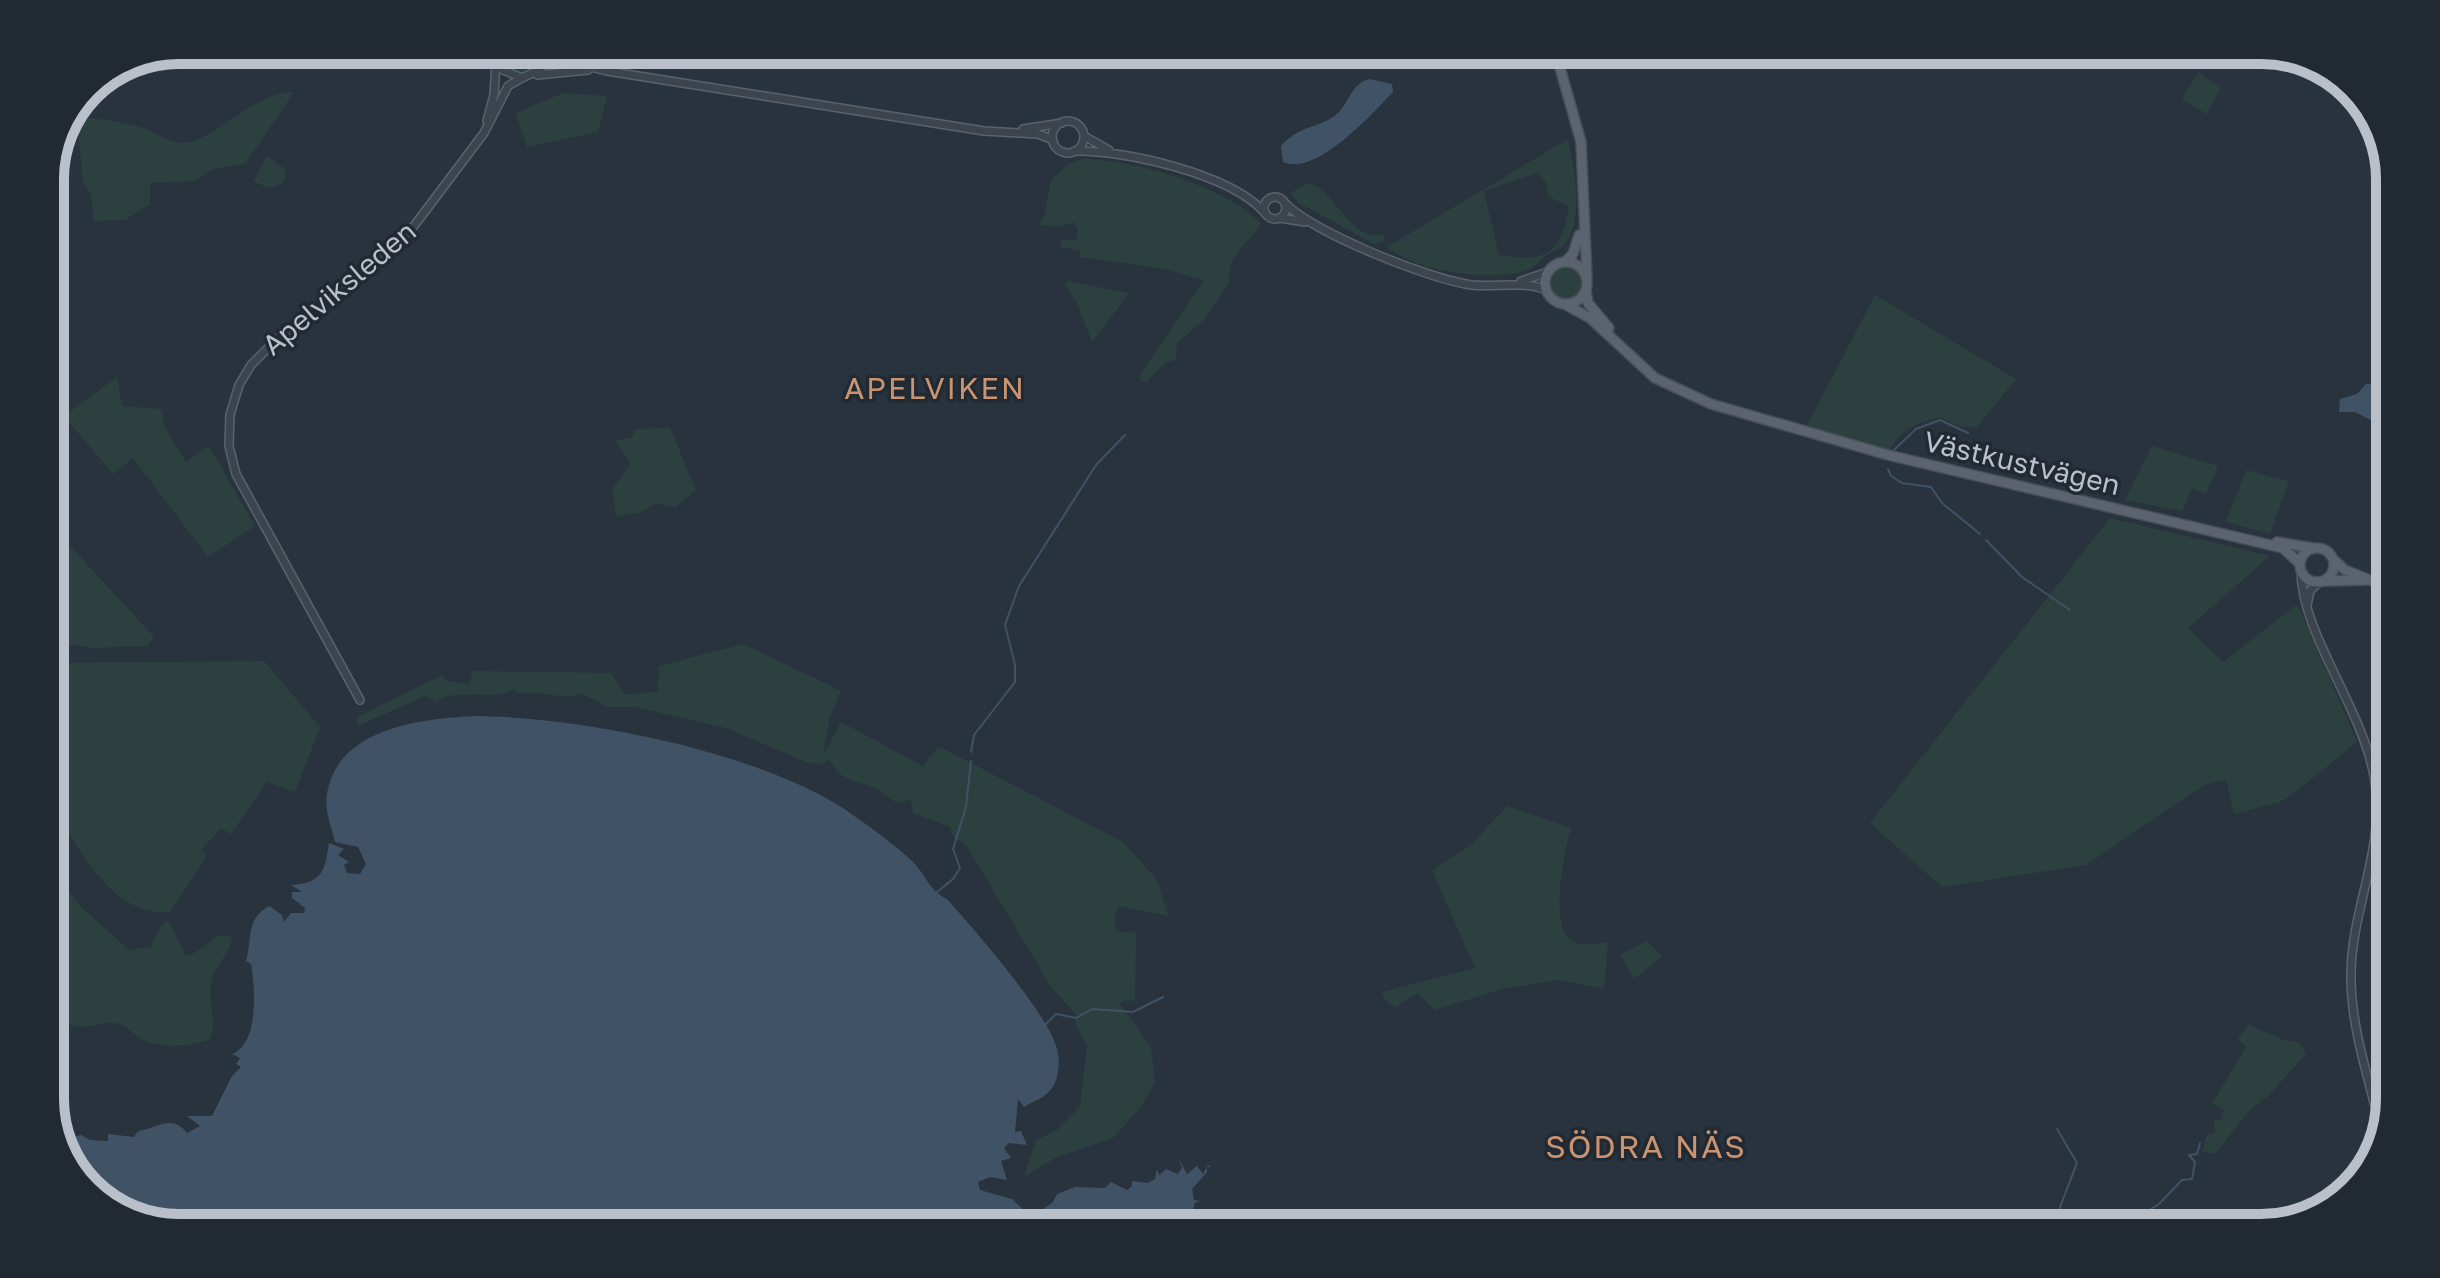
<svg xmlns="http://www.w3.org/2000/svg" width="2440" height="1278" viewBox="0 0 2440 1278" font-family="'Golos Text',sans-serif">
	<rect width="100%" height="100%" fill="#29333e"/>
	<path fill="#2c4040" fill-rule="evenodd" d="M 498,50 L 543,50 C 542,66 535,70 521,75 L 502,66 Z
		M 2199,72 L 2221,88 L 2207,114 L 2182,99 Z
		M 294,92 L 246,163 L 214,169 L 195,181 L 150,183 L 150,204 L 125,220 L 94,221 L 91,195 L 83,181 L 77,119 C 93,116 124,123 140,127 C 155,131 170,145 187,143 C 217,137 254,92 294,92 Z
		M 563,93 L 607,96 L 598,132 L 527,147 L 516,113 Z
		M 1568,139 C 1574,168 1584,217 1566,243 C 1562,249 1555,250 1550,253 C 1540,258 1536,268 1525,271 C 1490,282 1415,271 1387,247 ZM 1537,173 L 1546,182 L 1548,196 L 1569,207 C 1560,255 1547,262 1499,255 L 1484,191 Z
		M 267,156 L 285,169 L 285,180 C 274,191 267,188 254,181 Z
		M 1084,159 C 1131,159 1229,187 1260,223 C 1252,242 1224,257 1230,280 L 1205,319 L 1177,343 L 1176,360 L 1165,363 L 1147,382 L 1140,381 L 1140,375 L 1204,280 L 1165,269 L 1081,257 L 1080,251 L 1061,247 L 1061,240 L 1076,240 L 1078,231 L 1074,222 L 1059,227 L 1038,225 L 1045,214 L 1051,180 L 1068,164 Z
		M 1307,183 C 1336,188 1349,244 1385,234 L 1383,242 L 1374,244 L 1297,202 L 1291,193 Z
		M1548 283a18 18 0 1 1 36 0a18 18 0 1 1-36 0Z
		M 1067,281 L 1129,293 L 1092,342 L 1077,303 L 1065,286 Z
		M 1875,295 L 2016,379 L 1977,427 L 1961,427 L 1940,417 C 1919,422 1900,430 1890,450 L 1806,428 Z
		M 117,377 L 122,406 L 161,409 L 165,428 L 186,462 L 209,446 L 255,526 L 208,557 L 133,458 L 113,474 L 64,416 Z
		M 670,428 L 696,490 L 675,508 L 656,503 L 639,513 L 616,516 L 612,490 L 630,464 L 616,440 L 631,438 L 636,429 Z
		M 2152,446 L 2218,466 L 2206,494 L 2192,489 L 2182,511 L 2125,500 Z
		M 2246,470 L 2289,481 L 2270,534 L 2226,522 Z
		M 2110,518 L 2270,556 L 2188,628 L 2223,662 L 2295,606 L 2299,607 L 2357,742 L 2292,795 L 2280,802 L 2234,814 L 2226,780 L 2204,785 L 2086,865 L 1942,887 L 1870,823 Z
		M 50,524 L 154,637 L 147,646 L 90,648 L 74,644 L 65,650 L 50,650 Z
		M 743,644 L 841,691 L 830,716 L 823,756 L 841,722 L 923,766 L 936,749 L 942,748 L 1123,842 L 1158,881 L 1168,916 L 1118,906 L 1114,920 L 1117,931 L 1136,933 L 1135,1003 L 1131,1000 L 1119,1003 L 1151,1047 L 1155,1082 L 1140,1108 L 1113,1138 L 1057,1157 L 1024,1177 L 1036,1140 L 1057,1130 L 1080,1107 L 1087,1046 L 1075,1024 L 1076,1014 L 1051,987 L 966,845 L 954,838 L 950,827 L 913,813 L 911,800 L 897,803 C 888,798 876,786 864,784 C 848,781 838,775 829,760 L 820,764 L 806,762 L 726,728 L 635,707 L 607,707 L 581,693 C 563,702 540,689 521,694 L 513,689 C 490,703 456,686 436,702 L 426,696 L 357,726 L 358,716 L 443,675 L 446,681 L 470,684 L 472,671 L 611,673 L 625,695 L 658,691 L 659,666 Z
		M 50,660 L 69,663 L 264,661 L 320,727 L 295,792 L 267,782 L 231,834 L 221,828 L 201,850 L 207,856 L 170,912 C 118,916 90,865 64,827 L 67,817 L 56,805 L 50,811 Z
		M 1507,806 L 1571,828 C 1565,850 1546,933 1576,943 C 1585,946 1598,943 1608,942 L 1604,989 L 1559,980 L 1506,988 L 1435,1010 L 1418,993 L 1395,1007 L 1386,1001 L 1382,992 L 1475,968 L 1432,870 L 1470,846 Z
		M 50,866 L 79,905 L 129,950 L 151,947 L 161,925 L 168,920 L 185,955 L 191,955 L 220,935 L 232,937 C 230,955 215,964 211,983 C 208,1001 218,1025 209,1040 C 190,1046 160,1050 142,1039 C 133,1034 126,1025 115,1023 C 98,1021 83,1033 67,1023 L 63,967 L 50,945 Z
		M 1647,941 L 1662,957 L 1634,979 L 1620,955 Z
		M 2248,1024 L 2283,1040 L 2299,1042 L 2306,1054 L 2268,1096 L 2250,1110 L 2215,1154 L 2202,1152 L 2207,1134 L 2215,1133 L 2214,1120 L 2220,1121 L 2223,1116 L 2223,1109 L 2212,1104 L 2246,1047 L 2238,1039 Z"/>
	<path fill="#405265" d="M 1369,79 L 1392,84 L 1393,92 C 1372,114 1316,177 1283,162 L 1281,146 C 1301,123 1323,129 1340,111 C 1350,99 1353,83 1369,79 Z
		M 2366,384 L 2373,384 L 2390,399 L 2390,430 L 2355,412 L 2339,412 L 2340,399 L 2357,394 Z
		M 479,716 C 585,718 753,751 843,808 C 860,820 908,853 919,869 C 928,881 932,892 947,899 C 973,928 1049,1015 1057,1049 C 1060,1059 1059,1070 1056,1080 C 1050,1097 1037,1099 1024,1107 L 1018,1099 L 1015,1132 L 1021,1131 L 1027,1145 L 1009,1143 L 1004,1148 L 1011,1158 L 1001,1161 L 1007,1180 L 990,1177 L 978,1182 L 980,1190 L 1012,1199 L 1034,1220 L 1045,1216 L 1042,1210 L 1053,1202 L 1057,1194 L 1075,1187 L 1105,1188 L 1111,1182 L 1127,1190 L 1132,1186 L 1132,1181 L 1148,1183 L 1155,1179 L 1157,1169 L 1159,1175 L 1166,1169 L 1178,1174 L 1182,1168 L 1179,1159 L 1187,1174 L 1197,1166 L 1203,1174 L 1208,1165 L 1211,1167 L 1207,1167 L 1207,1172 L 1192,1189 L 1194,1200 L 1200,1201 L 1195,1203 L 1192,1213 L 1224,1218 L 1237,1228 L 179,1228 L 122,1214 L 72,1171 L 58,1129 L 72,1137 L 81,1135 L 90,1140 L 108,1141 L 108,1134 L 134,1137 C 138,1129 141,1131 150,1128 C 166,1122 176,1119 187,1133 L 200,1126 L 187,1116 L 212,1116 L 232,1076 L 241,1067 L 236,1064 L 240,1058 L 232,1054 C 258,1044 256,993 251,964 L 246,961 C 253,937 245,920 269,906 L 282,915 L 284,922 L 291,913 L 304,913 L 305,908 L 292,898 L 292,892 L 302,892 L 291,885 C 323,883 325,870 329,843 L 344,849 L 338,855 L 349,862 L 344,865 L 347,873 L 360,874 L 366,864 L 358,847 L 335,842 C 331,825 324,811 327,794 C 338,726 426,718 479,716 Z"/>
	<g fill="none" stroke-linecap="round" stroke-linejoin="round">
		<path stroke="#405265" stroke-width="2" d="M 1893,451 L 1916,429 L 1940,420 L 1968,433
			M 1888,469 L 1891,476 L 1902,483 L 1931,487 L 1942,503 L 1980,534
			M 1986,540 L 2022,577 L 2070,610
			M 971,752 L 974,735 L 1015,682 L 1015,665 L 1005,625 L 1019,586 L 1096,465 L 1125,435
			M 936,893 L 953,879 L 960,868 L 953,849 L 966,807 L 971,761
			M 1045,1025 L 1056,1014 L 1076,1018 L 1092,1009 L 1133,1012 L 1163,997
			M 2057,1129 L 2077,1163 L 2057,1215 L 2064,1226 L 2074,1228
			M 2083,1228 L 2116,1211 L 2146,1212 L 2159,1204 L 2182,1180 L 2192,1179 L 2195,1162 L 2189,1155 L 2197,1154 L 2200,1143"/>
		<defs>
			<path id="minor" d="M 495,50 L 501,69 L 522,78 L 541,69 L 546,50
				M 553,50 L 574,63 L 607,71 L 984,131 L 1038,134 L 1053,140
				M 537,75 L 588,70
				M 487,121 L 494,95 L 496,62
				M1052 137a16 16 0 1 1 32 0a16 16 0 1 1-32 0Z
				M 1023,129 L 1062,123
				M 1084,136 L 1109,150
				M 1074,151 C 1125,150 1231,174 1265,213
				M1264 208a11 11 0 1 1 22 0a11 11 0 1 1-22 0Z
				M 1286,204 C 1314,233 1431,280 1472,285 C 1491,287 1532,281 1545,290
				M 1280,218 L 1305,222
				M 1521,281 L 1548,272
				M 2301,571 C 2301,634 2365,711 2375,782 C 2385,849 2352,907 2351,973 C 2350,1027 2370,1082 2382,1134
				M 2307,605 L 2310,591 L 2319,582
				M 360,700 L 236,474 L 229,446 L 230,415 L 239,385 L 251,365 L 278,338 L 356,279 L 414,226 L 484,133 L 508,86 L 522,78"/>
			<path id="major" d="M 1555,50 L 1581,142 L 1587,278
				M1545 283a21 21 0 1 1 42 0a21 21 0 1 1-42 0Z
				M 1565,262 L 1573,254 L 1579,235
				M 1586,291 L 1588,303 L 1609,328
				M 1566,305 L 1590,318 L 1655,378 L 1711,404 L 1888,455 L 2283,548 L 2300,564
				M 2277,542 L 2313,548
				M2300 565a17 17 0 1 1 34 0a17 17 0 1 1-34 0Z
				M 2334,560 L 2345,570 L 2390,588
				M 2325,581 L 2366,580"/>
		</defs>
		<use href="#minor" stroke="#5a636c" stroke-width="10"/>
		<use href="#major" stroke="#464e57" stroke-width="12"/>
		<use href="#minor" stroke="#3c454e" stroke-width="7"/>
		<use href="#major" stroke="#5b646e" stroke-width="9"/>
	</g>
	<g text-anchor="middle" stroke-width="7" stroke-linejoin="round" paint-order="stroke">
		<g font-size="28" fill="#b9c0c9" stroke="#212a33">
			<text transform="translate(339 288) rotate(-40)" y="10">Apelviksleden</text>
			<text transform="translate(2022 463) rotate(13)" y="10">Västkustvägen</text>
		</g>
		<g font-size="30" letter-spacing="2" fill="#ca9473" stroke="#212a33">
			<text x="935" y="399">APELVIKEN</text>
		</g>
		<g font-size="32" letter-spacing="2" fill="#ca9473" stroke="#212a33">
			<text x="1646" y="1158">SÖDRA NÄS</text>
		</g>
	</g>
	<path d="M0 0H2440V1278H0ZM179 64H2261A115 115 0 0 1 2376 179V1099A115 115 0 0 1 2261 1214H179A115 115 0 0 1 64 1099V179A115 115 0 0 1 179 64Z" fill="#212a33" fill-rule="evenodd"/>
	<path fill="none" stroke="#b9c0c9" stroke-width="10" d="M179 64H2261A115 115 0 0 1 2376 179V1099A115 115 0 0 1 2261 1214H179A115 115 0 0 1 64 1099V179A115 115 0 0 1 179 64Z"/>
</svg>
